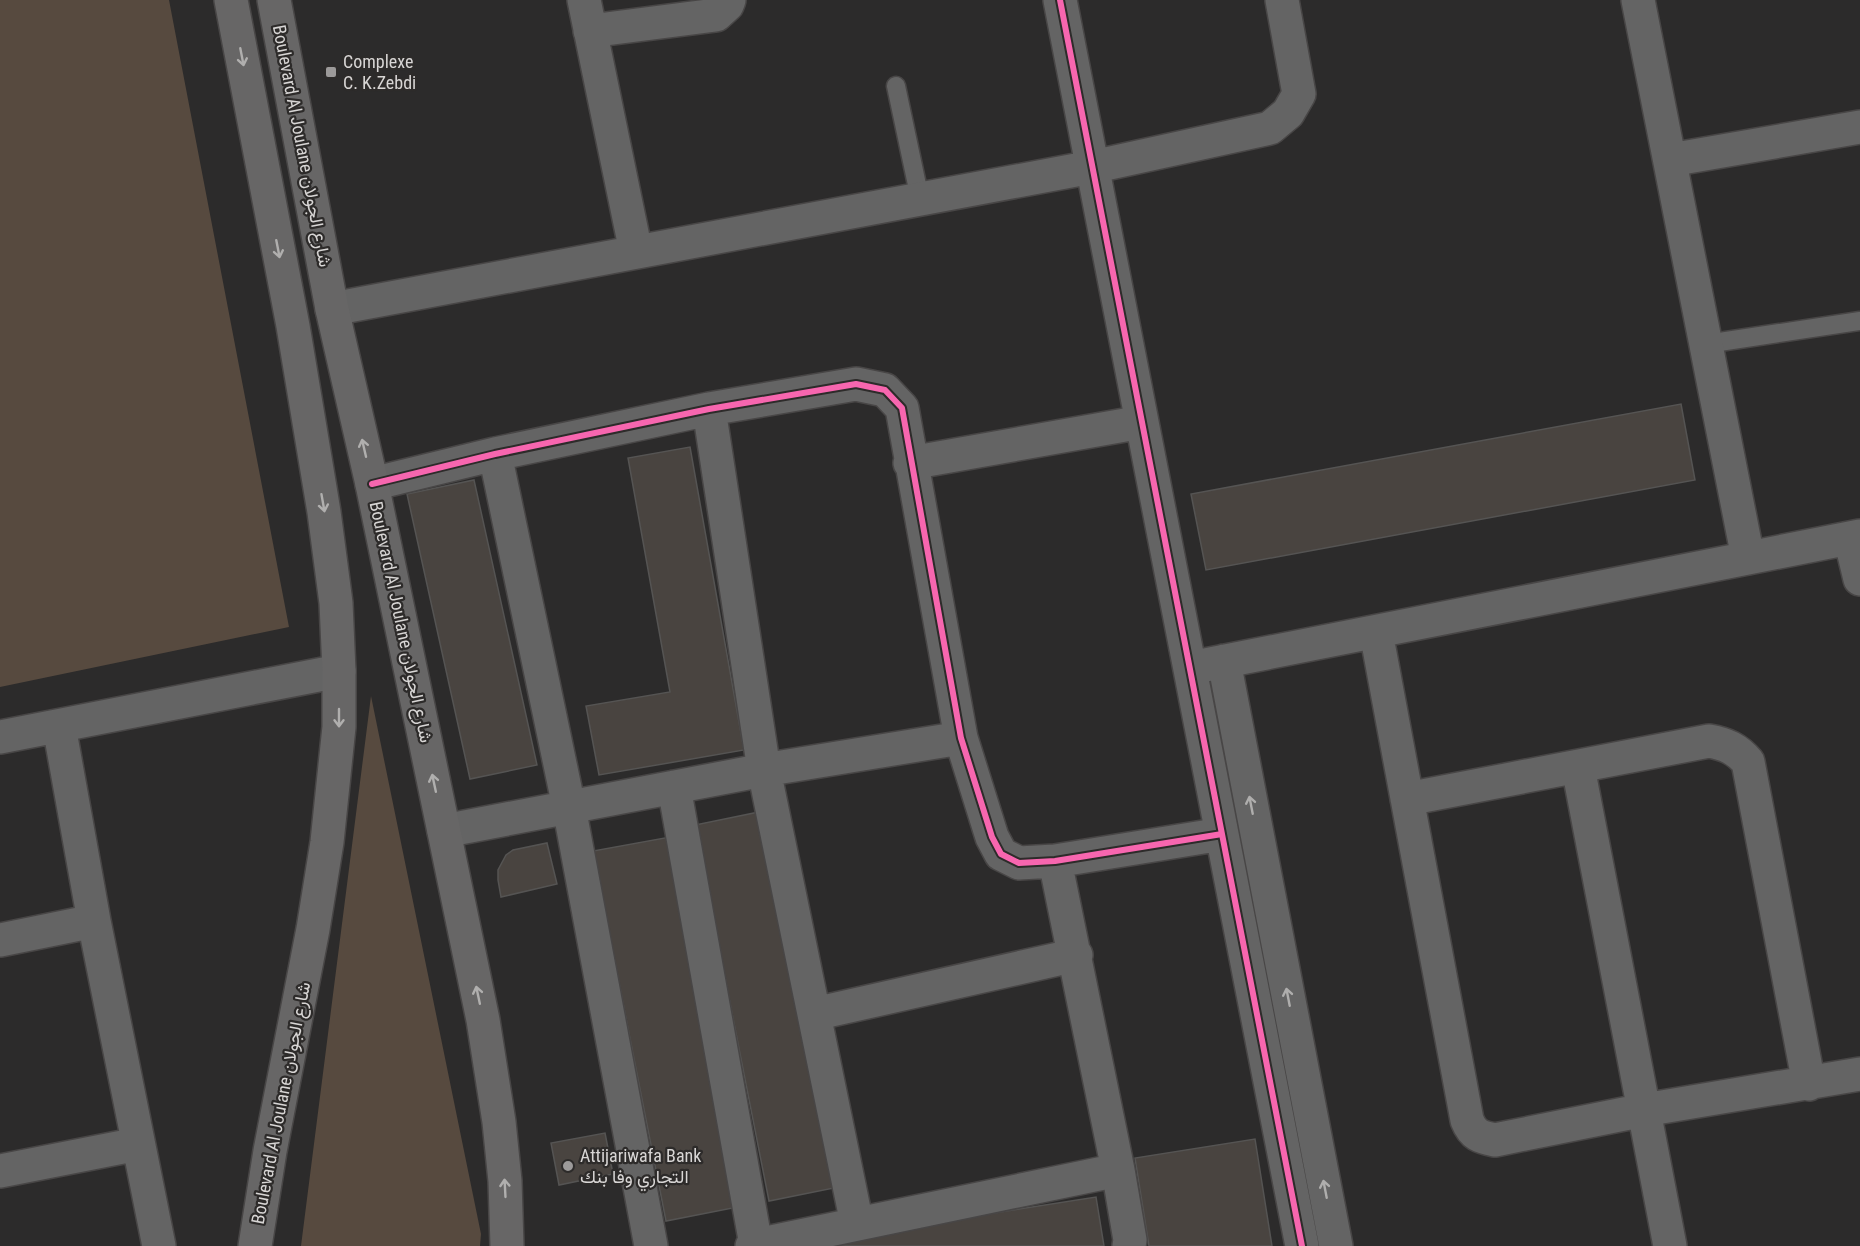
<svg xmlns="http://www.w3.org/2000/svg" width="1860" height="1246" viewBox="0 0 1860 1246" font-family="'Roboto Condensed',Vazirmatn,sans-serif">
	<rect width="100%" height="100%" fill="#2c2b2b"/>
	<path fill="#574a3f" d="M 0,0 L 169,0 L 289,627 L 0,687 Z
		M 371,696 L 481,1234 L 480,1246 L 301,1246 Z"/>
	<path fill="#494440" stroke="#555453" stroke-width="1.5" d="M 1681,404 L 1695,480 L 1206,570 L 1191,494 Z
		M 690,447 L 744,750 L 599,775 L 586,706 L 670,692 L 628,458 Z
		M 474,480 L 537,765 L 470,779 L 407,494 Z
		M 759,812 L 834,1188 L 769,1201 L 695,825 Z
		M 670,837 L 743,1206 L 666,1221 L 593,851 Z
		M 547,843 L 557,884 L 501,897 L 498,880 L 498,870 L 506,855 L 513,850 Z
		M 605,1133 L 613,1174 L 559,1185 L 551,1143 Z
		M 1255,1139 L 1272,1246 L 1149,1246 L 1135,1158 Z
		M 1096,1197 L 1104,1246 L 782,1246 Z"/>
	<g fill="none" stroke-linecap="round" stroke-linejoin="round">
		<defs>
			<path id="service" d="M 896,86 L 920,199
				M 1706,344 L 1860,321"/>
			<path id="minor" d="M 584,0 L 636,252
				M 1060,0 L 1302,1246
				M 1638,0 L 1748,558
				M 590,31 L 716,15 L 727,5 L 729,0
				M 1670,160 L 1860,127
				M 332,309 L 1092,167 L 1270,128 L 1288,113 L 1299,94 L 1282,0
				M 709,409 L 764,770 L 857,1224
				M 495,454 L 569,807 L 651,1246
				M 910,463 L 1142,422
				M 372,484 L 495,454 L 709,409 L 856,384 L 885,390 L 902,408 L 961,738 L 992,837 L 1001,854 L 1019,863 L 1055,861 L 1222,834
				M 1850,538 L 1860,579
				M 1376,632 L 1467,1120 C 1473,1135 1480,1137 1495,1140 L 1644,1110 L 1860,1074
				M 1224,661 L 1336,1246
				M 1190,668 L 1860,536
				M 59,726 L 94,921 L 159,1246
				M 0,737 L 339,671
				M 1578,767 L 1670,1246
				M 674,787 L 756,1245
				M 1407,799 L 1709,741 C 1726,744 1737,749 1748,762 L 1809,1084
				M 444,831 L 764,770 L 961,738
				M 1055,861 L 1118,1170 L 1130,1240 L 1129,1246
				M 0,940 L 94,921
				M 814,1014 L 1076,955
				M 0,1171 L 138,1144
				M 752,1246 L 1118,1170"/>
			<path id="secondary" d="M 231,0 L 293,326 L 324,512 L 336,603 L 339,671 L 339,727 L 327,842 L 313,929 L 270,1151 L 255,1246
				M 274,0 L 332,309 L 372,484 L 483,1020 L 499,1122 L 505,1181 L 507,1246"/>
		</defs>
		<use href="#service" stroke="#484646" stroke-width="21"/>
		<use href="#minor" stroke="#484646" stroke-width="36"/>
		<use href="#secondary" stroke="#484646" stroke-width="36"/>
		<use href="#service" stroke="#646464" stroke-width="18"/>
		<use href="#minor" stroke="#646464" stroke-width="33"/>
		<use href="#secondary" stroke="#676666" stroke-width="33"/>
		<defs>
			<path id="cycleway" d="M 1060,0 L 1302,1246
				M 372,484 L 495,454 L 709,409 L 856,384 L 885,390 L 902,408 L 961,738 L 992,837 L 1001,854 L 1019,863 L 1055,861 L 1222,834"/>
		</defs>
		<use href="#cycleway" stroke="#2d2b2a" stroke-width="10"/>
		<use href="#cycleway" stroke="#f766af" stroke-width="6"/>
	</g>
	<defs><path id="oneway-shaft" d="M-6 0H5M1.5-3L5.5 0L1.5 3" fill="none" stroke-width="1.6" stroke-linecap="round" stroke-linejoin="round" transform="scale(1.5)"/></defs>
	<g stroke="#b0afae">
		<use href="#oneway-shaft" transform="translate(242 57) rotate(79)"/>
		<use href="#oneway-shaft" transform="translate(278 249) rotate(79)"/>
		<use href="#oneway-shaft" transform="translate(364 448) rotate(-103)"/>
		<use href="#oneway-shaft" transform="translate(323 503) rotate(80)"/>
		<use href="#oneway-shaft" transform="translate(339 718) rotate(90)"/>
		<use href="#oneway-shaft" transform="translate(434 783) rotate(-102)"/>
		<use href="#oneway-shaft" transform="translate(478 995) rotate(-102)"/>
		<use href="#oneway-shaft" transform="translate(505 1188) rotate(-93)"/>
	</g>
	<g stroke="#afaead">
		<use href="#oneway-shaft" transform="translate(1251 805) rotate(-101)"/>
		<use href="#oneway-shaft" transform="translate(1288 997) rotate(-101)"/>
		<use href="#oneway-shaft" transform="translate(1325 1189) rotate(-101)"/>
	</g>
	<g fill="#9c9a9a" stroke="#2d2b2a" stroke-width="2">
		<rect x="325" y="66" width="12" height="12" rx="3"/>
		<circle cx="568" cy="1166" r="6"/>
	</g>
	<g text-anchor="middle" stroke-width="4.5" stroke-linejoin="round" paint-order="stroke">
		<g font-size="18" fill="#d8d6d5" stroke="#2d2b2a" text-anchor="start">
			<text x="343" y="68">Complexe<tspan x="343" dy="21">C. K.Zebdi</tspan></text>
			<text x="580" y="1162">Attijariwafa Bank<tspan x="580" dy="21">التجاري وفا بنك</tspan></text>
		</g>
		<g font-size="18" fill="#d8d6d5" stroke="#2d2b2a">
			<text transform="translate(302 146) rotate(79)" y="6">Boulevard Al Joulane شارع الجولان</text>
			<text transform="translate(401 622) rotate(78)" y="6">Boulevard Al Joulane شارع الجولان</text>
			<text transform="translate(281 1103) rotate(-79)" y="6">Boulevard Al Joulane شارع الجولان</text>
		</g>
	</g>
</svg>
